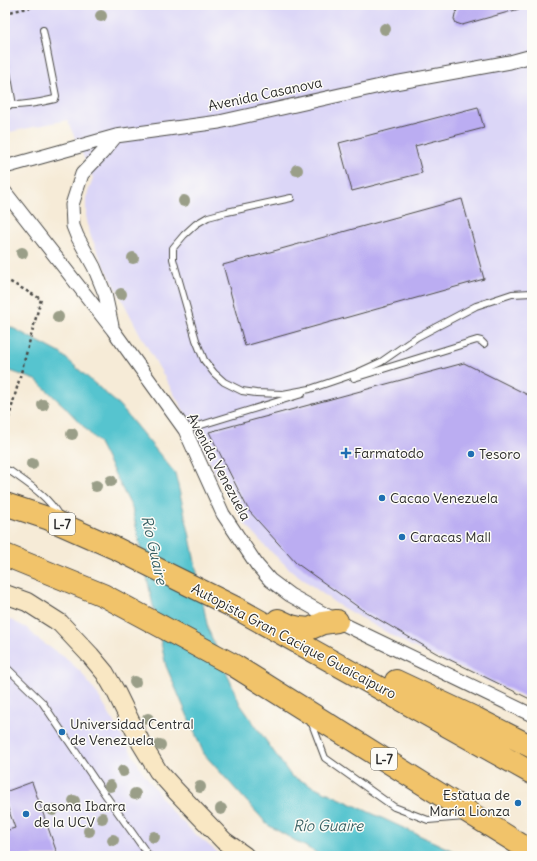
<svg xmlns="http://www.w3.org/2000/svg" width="537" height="861" viewBox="0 0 537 861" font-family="Delius,sans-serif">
	<rect width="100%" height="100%" fill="#fdfcf7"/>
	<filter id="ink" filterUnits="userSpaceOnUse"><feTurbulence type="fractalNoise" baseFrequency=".025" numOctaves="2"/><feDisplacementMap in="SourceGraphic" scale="8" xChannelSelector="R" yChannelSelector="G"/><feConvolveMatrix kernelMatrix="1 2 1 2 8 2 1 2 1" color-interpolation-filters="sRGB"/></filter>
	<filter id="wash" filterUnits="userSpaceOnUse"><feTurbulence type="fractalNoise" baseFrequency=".012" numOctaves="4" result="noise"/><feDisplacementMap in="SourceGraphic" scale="16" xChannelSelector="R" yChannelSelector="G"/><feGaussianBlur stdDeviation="0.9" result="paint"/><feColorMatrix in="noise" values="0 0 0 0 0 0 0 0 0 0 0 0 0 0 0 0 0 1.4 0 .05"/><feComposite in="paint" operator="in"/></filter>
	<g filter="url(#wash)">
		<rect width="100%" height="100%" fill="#f6ebd7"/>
		<path fill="#dbd6f7" d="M 5,5 L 532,5 L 532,701 L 411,646 L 338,605 L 292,571 L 267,548 L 245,524 L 216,475 L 194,429 L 141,336 L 101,259 L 90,234 L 86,216 L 86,198 L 93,178 L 67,120 L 5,133 Z
			M 5,617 L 27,628 L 39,640 L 64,657 L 80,671 L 98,695 L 141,769 L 171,811 L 195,834 L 222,856 L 5,856 Z"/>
		<path fill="#57c4cf" stroke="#41787d" d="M 5,324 L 60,353 L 119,405 L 175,473 L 189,532 L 208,629 L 240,704 L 291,776 L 464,856 L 322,856 L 268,825 L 204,754 L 166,666 L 132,508 L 99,443 L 64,406 L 36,380 L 5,369 Z"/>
		<g id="blocks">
			<path fill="#bbadf2" d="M 460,5 L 518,5 L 519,9 L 462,25 L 456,23 L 454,19 L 455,14 Z
				M 478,107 L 484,128 L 415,146 L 422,173 L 352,191 L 339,143 Z
				M 462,199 L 484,279 L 245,346 L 223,265 Z
				M 464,363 L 532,397 L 532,700 L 436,653 L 361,609 L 296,563 L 249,511 L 209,432 Z
				M 32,782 L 58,856 L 5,856 L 5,831 L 15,828 L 5,800 L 5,792 Z"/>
		</g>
	</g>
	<g filter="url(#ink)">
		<use href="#blocks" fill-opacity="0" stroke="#494845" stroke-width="1"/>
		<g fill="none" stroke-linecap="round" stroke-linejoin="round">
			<defs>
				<path id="lane" d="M 5,61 L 13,105
					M 5,105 C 22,106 38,103 55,99 L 56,96 L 43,30
					M 291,198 L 227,212 L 208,217 L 196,224 L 184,235 L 173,248 L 173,259 L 176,270 L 196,340 L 204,360 L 214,373 L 224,382 L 242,391 L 256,393 L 283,394 L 310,389 L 357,373 L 381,362 L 417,337 L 476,306 L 512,294 L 532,293
					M 354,378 L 477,340 L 481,341 L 484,344
					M 185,430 L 302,394
					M 5,470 L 10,471 C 28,484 48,496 59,516
					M 5,666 L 42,702 L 99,786 L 149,856
					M 311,721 L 325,758 L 394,807 L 428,820 L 464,817"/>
				<path id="street" d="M 5,167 L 116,136 L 219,122 L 389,84 L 510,62 L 532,56
					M 5,192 L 113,330 L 185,430 L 223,514 L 257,565 L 270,580 L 290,595 L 337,621 L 532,715
					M 112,326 L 105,294 L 94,267 L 77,236 L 73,226 L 72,205 L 82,174 L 102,153 L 116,136"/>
				<path id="secondary" d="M 5,594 L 27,602 L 60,623 L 90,655 L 105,673 L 116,692 L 141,743 L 158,771 L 176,791 L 224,841 L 245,856"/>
				<path id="highway" d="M 5,504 L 47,518 L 117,549 L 238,609 L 532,773
					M 5,555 L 103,595 L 235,666 L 532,852
					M 278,620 L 291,626 L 300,628 L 309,629 L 323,623 L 337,621
					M 396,681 L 477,719 L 532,747"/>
			</defs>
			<use href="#lane" stroke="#494845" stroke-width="8"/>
			<use href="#street" stroke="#494845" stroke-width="15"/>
			<use href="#secondary" stroke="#494845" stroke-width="20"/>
			<use href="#highway" stroke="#494845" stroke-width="24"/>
			<path stroke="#494845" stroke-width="2.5" stroke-dasharray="3 3" stroke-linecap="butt" d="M 5,13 L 41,5
				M 5,279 L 41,299 L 5,432"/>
			<use href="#lane" stroke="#fff" stroke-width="6"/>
			<use href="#street" stroke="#fff" stroke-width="13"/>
			<use href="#secondary" stroke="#f9e7c3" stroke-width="18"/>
			<use href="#highway" stroke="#f1c36a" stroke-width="22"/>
		</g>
		<g fill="#9a9e88">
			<circle cx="101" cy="16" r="6"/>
			<circle cx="385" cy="29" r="6"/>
			<circle cx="297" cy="170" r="6"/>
			<circle cx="184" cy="201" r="6"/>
			<circle cx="22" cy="253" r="6"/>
			<circle cx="133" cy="258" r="6"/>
			<circle cx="121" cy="294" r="6"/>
			<circle cx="58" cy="317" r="6"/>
			<circle cx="43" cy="405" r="6"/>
			<circle cx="72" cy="434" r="6"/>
			<circle cx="32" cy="464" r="6"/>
			<circle cx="111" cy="481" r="6"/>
			<circle cx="96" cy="486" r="6"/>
			<circle cx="135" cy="682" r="6"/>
			<circle cx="148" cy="719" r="6"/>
			<circle cx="160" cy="745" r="6"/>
			<circle cx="123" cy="771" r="6"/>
			<circle cx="110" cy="786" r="6"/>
			<circle cx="200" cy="787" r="6"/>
			<circle cx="135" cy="794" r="6"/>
			<circle cx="74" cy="801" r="6"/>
			<circle cx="221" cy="809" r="6"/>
			<circle cx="53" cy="810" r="6"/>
			<circle cx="102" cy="818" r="6"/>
			<circle cx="89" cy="831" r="6"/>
			<circle cx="154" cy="837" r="6"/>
			<circle cx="113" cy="840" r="6"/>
		</g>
	</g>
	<g fill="#1f6fb2" stroke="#fdfcf7" stroke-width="1.5">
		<path d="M344 447h4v4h4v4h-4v4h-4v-4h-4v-4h4z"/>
		<circle cx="471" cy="454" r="4"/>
		<circle cx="382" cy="498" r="4"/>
		<circle cx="402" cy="537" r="4"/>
		<circle cx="62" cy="732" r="4"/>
		<circle cx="518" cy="803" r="4"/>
		<circle cx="26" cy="814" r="4"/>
	</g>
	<g text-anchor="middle" stroke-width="3" stroke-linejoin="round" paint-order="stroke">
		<g fill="#fdfcf7" stroke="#6a6a68" stroke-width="1">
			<rect x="49" y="513" width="26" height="22" rx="3"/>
			<rect x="371" y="748" width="26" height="22" rx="3"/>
		</g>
		<g font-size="13" font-weight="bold" fill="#2b2b2b">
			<text x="62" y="529">L-7</text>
			<text x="384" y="764">L-7</text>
		</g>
		<g font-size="14" fill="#2b2b2b" stroke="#fdfcf7">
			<text transform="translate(265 94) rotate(-12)" y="5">Avenida Casanova</text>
			<text transform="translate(219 467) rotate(62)" y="5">Avenida Venezuela</text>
			<text transform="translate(294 641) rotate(28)" y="5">Autopista Gran Cacique Guaicaipuro</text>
		</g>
		<g font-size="14" fill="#2b2b2b" stroke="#fdfcf7" text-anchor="start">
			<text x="354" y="458">Farmatodo</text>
			<text x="479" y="459">Tesoro</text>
			<text x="390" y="503">Cacao Venezuela</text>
			<text x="410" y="542">Caracas Mall</text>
			<text x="70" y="729">Universidad Central<tspan x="70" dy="16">de Venezuela</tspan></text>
			<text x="510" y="800" text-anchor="end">Estatua de<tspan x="510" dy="16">María Lionza</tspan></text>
			<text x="34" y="811">Casona Ibarra<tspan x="34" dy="16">de la UCV</tspan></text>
		</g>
		<g font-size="15" font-style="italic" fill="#3a6164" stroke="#fdfcf7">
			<text transform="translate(154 550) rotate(77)" y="5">Río Guaire</text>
			<text x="328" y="831">Río Guaire</text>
		</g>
	</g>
	<rect width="537" height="861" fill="none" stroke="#fdfcf7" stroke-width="20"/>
</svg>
